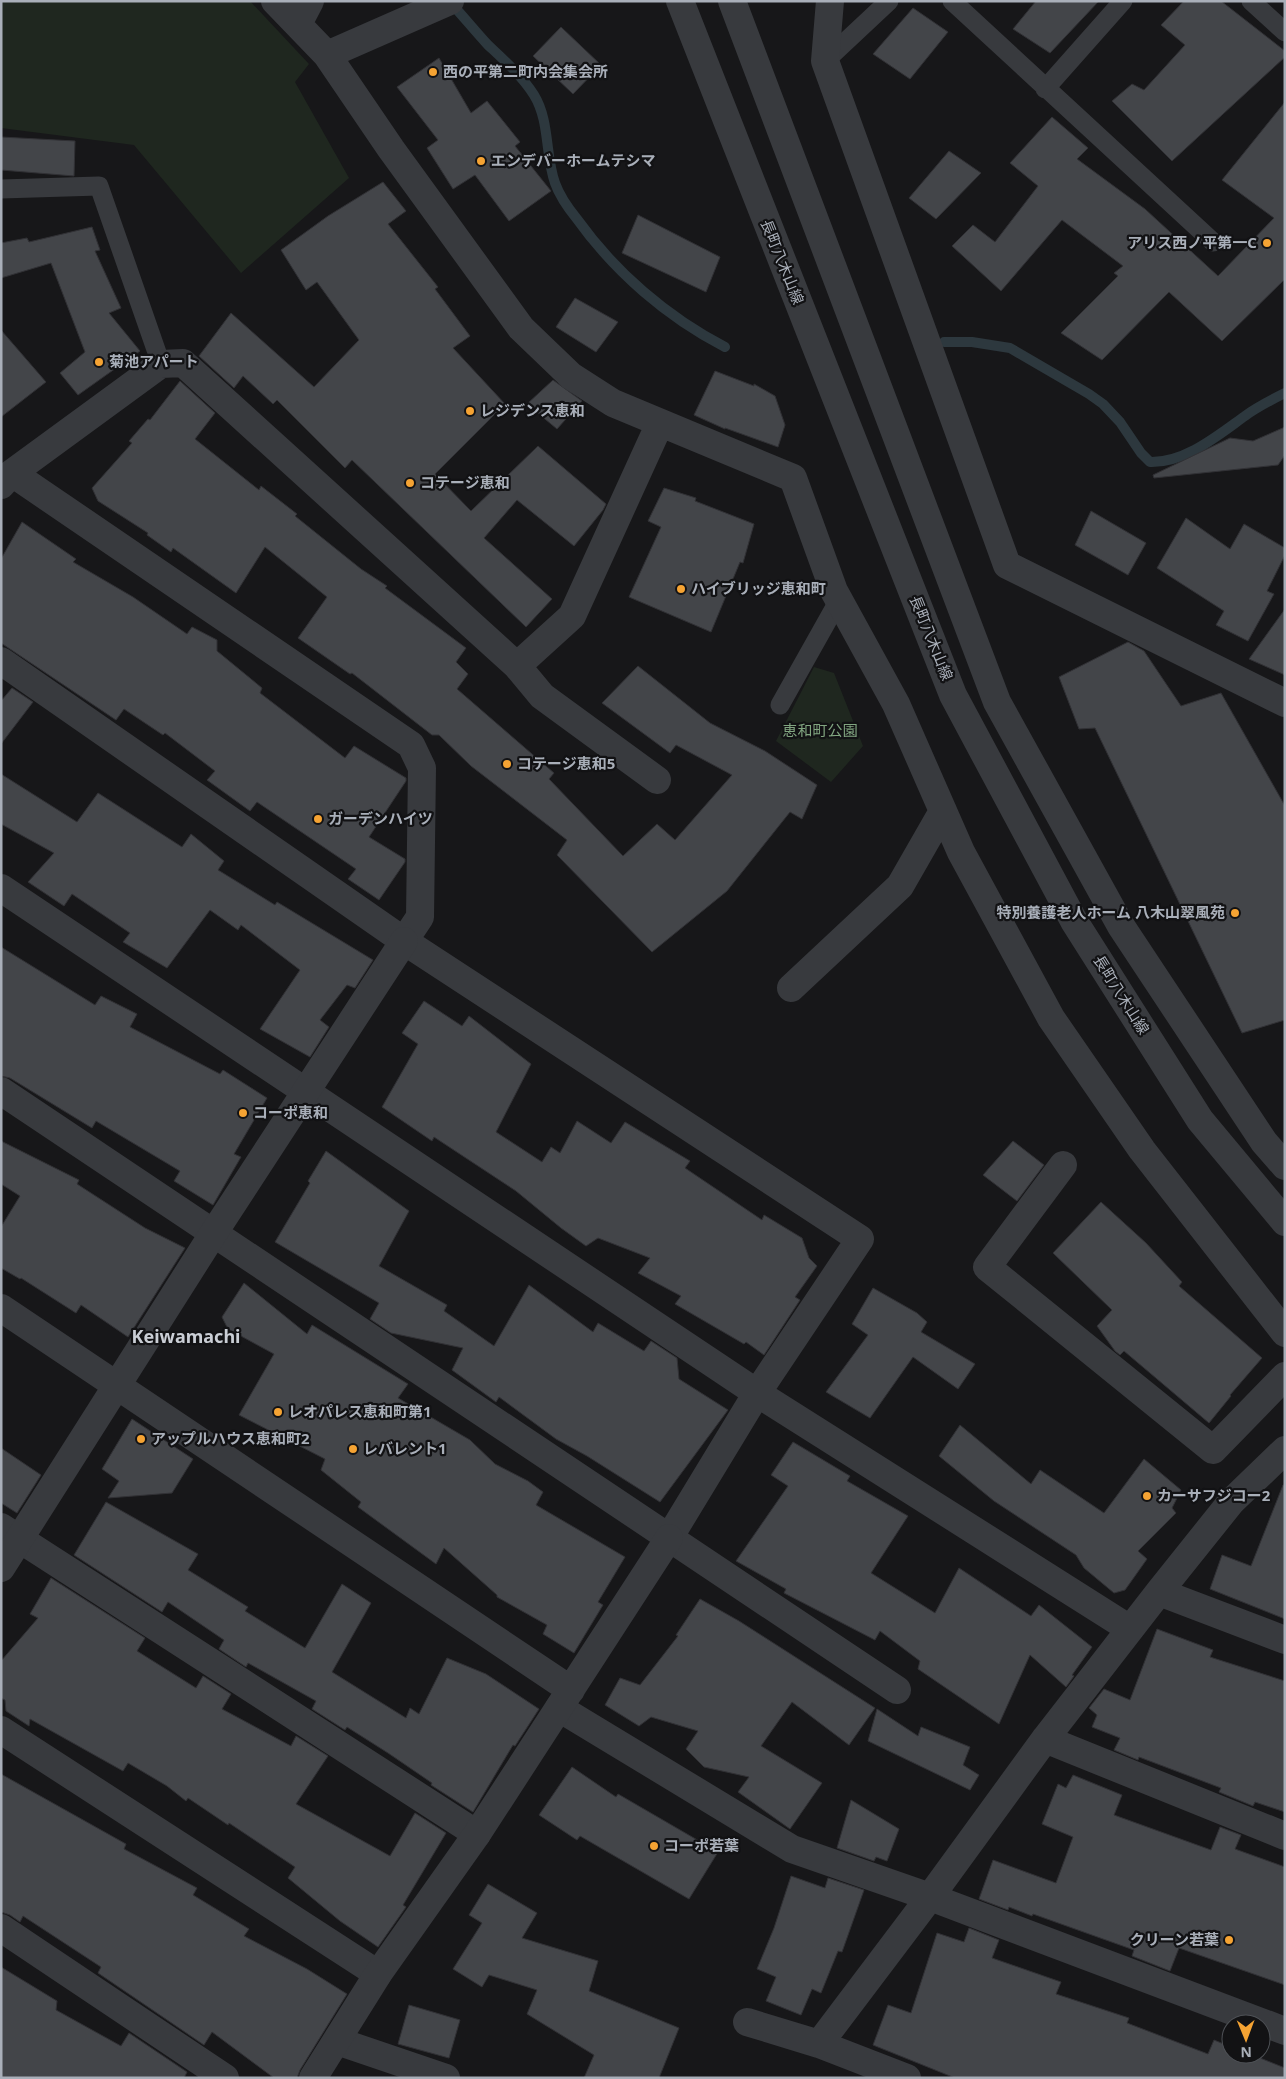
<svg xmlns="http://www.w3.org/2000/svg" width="1286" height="2079" viewBox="0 0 1286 2079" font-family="'Noto Sans','Noto Sans JP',sans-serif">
	<rect width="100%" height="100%" fill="#171719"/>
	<path fill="#1f271f" d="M 1,1 L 250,1 L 309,64 L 295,82 L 349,178 L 241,273 L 134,145 L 1,128 Z
		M 814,667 L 834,673 L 863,746 L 831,782 L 776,741 Z"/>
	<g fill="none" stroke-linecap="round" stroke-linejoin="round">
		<path stroke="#2d383e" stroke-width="10" d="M 450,2 C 463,16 475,31 488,45 C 504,60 522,76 534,95 C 550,121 545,155 555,183 C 560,197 568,208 577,219 C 615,272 667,317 725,347
			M 944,342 L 972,342 L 1010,348 L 1089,394 L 1103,404 L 1120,422 L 1141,453 L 1150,462 C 1185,463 1217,436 1245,416 C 1257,407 1271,400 1285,393"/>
	</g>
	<path fill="#434549" stroke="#313135" d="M 1036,1 L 1099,1 L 1050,53 L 1013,29 Z
		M 1184,1 L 1221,1 L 1285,51 L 1285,57 L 1172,161 L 1112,101 L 1132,84 L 1144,90 L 1185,45 L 1161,25 Z
		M 913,8 L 948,32 L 910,79 L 873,54 Z
		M 561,27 L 601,65 L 573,94 L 533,56 Z
		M 439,58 L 471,113 L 487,101 L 520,142 L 515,146 L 551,191 L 509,221 L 475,175 L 453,189 L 427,148 L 438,140 L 397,87 Z
		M 1285,102 L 1285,279 L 1222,341 L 1169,292 L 1102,360 L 1061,333 L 1118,276 L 1114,273 L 1123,266 L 1062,220 L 1001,291 L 952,246 L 973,225 L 995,242 L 1038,186 L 1010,163 L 1052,117 L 1088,148 L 1077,159 L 1145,209 L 1218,276 L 1274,218 L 1222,180 Z
		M 1,137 L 75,141 L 74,176 L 1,170 Z
		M 949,151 L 981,173 L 936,219 L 909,198 Z
		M 383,182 L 406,211 L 388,224 L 438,287 L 435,289 L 470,336 L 453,348 L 505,404 L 435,474 L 471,511 L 538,446 L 606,504 L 603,510 L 574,546 L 517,500 L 484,538 L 552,599 L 526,627 L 352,460 L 345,468 L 277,400 L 273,404 L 243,376 L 234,388 L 199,356 L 231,313 L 314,387 L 359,340 L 317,282 L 306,290 L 281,250 L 328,216 Z
		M 638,215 L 720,257 L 706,292 L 622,253 Z
		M 92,227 L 100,250 L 95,251 L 121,308 L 109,313 L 140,351 L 78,395 L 60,373 L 85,352 L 51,263 L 1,278 L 1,243 L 27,238 L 29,242 Z
		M 575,298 L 618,322 L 596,352 L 556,327 Z
		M 1,330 L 46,382 L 1,417 Z
		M 715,371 L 754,386 L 754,384 L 775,396 L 785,425 L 778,447 L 725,428 L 725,429 L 694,415 Z
		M 553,380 L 582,401 L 557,429 L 527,404 Z
		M 180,381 L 215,413 L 195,439 L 259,490 L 261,486 L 297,514 L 295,516 L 361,569 L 387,586 L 385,588 L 466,648 L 456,662 L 468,674 L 457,689 L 554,773 L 549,779 L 623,856 L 657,824 L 675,840 L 732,775 L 676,745 L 670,753 L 602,703 L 638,666 L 710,723 L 765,751 L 817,785 L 802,819 L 790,812 L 727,891 L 652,952 L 557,855 L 567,840 L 471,766 L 439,735 L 432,735 L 352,673 L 350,674 L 298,638 L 327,597 L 265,547 L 236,593 L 173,548 L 171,552 L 147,535 L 148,533 L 98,501 L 92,488 L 132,443 L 129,441 L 148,419 L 150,420 Z
		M 1285,427 L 1285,455 L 1278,465 L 1154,478 L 1153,475 L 1230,438 L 1253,441 Z
		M 664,488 L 696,498 L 695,501 L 754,524 L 743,563 L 740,562 L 711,632 L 629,597 L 661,527 L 648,521 Z
		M 1091,511 L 1146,543 L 1128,575 L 1075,545 Z
		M 1186,518 L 1230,549 L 1244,524 L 1285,548 L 1285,555 L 1267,591 L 1274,594 L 1248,641 L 1216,625 L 1224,611 L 1157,568 Z
		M 22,522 L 76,559 L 73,562 L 133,597 L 187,634 L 192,627 L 217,640 L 217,651 L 262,688 L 260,693 L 345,758 L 354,746 L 406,778 L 406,781 L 369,837 L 405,859 L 405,862 L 379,900 L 348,879 L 356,869 L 257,802 L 250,811 L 207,780 L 215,771 L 165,733 L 163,735 L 124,709 L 116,720 L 1,643 L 1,559 Z
		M 1285,609 L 1285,675 L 1249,659 Z
		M 1128,642 L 1144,651 L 1181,706 L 1221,693 L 1285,806 L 1285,1020 L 1242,1033 L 1095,728 L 1079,729 L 1059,677 Z
		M 12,688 L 33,702 L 1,744 L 1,701 Z
		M 1,774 L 77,822 L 98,793 L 182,847 L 191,834 L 224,861 L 218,870 L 275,905 L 277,902 L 373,960 L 355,988 L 347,985 L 320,1020 L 329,1027 L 310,1057 L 260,1029 L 300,970 L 241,925 L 238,930 L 210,910 L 167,968 L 123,942 L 130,933 L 72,894 L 64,906 L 28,882 L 54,853 L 1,824 Z
		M 1,947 L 95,1005 L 101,996 L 137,1014 L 130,1027 L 220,1074 L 223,1070 L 267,1098 L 234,1154 L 241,1157 L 213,1205 L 174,1181 L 180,1171 L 96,1121 L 92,1128 L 10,1078 L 1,1076 Z
		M 424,1001 L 462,1026 L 469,1016 L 531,1064 L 496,1132 L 542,1162 L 551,1147 L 560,1153 L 577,1121 L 611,1143 L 625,1122 L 690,1161 L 685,1168 L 762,1220 L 764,1215 L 802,1238 L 809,1258 L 817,1266 L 795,1297 L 800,1300 L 764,1355 L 746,1342 L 744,1344 L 675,1304 L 681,1296 L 638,1273 L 650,1258 L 598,1238 L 586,1246 L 561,1228 L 516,1191 L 434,1137 L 432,1141 L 382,1107 L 418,1044 L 402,1033 Z
		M 1,1141 L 79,1180 L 77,1184 L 145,1228 L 185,1248 L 128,1337 L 81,1305 L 76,1313 L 21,1278 L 20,1279 L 1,1268 L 1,1227 L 20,1196 L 1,1184 Z
		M 1013,1141 L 1044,1165 L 1017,1201 L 983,1175 Z
		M 326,1151 L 409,1211 L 379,1266 L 447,1305 L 444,1311 L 494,1346 L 529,1285 L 593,1332 L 598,1323 L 644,1351 L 651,1341 L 677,1358 L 679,1379 L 728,1410 L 660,1502 L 587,1456 L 556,1439 L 499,1397 L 496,1402 L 452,1370 L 463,1348 L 391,1333 L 370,1319 L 379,1303 L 275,1242 L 310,1183 L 308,1181 Z
		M 1101,1202 L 1146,1243 L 1182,1282 L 1179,1286 L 1262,1358 L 1230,1395 L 1231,1396 L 1209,1423 L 1124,1351 L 1120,1355 L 1115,1351 L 1097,1326 L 1112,1310 L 1053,1253 Z
		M 244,1283 L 307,1334 L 312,1325 L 408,1384 L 398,1398 L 470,1440 L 495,1464 L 528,1481 L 543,1492 L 536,1505 L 625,1557 L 598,1602 L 603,1605 L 574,1653 L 543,1634 L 547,1625 L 497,1597 L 497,1595 L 444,1548 L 436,1564 L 358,1507 L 361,1502 L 321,1470 L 325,1459 L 239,1415 L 274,1354 L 228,1329 L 222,1317 Z
		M 873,1288 L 917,1313 L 927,1322 L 921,1332 L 975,1364 L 958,1389 L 913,1357 L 870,1418 L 826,1392 L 868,1335 L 852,1324 Z
		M 132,1419 L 193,1459 L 172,1493 L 108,1498 L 119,1481 L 102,1469 Z
		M 960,1425 L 1031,1484 L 1040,1470 L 1104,1513 L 1144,1459 L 1181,1490 L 1172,1508 L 1176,1513 L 1138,1551 L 1147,1559 L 1125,1590 L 1114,1593 L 1084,1568 L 1076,1555 L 994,1501 L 939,1456 Z
		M 793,1442 L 850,1476 L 847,1481 L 908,1516 L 871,1573 L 935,1613 L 959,1568 L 1031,1616 L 1039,1605 L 1092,1647 L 1072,1675 L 1074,1676 L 1066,1687 L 1030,1655 L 999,1724 L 918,1669 L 920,1661 L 880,1631 L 875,1640 L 784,1593 L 786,1589 L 736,1561 L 788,1486 L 771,1475 Z
		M 1,1448 L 41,1475 L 17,1513 L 1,1503 Z
		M 1283,1485 L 1285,1485 L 1285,1619 L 1210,1589 L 1222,1555 L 1251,1566 Z
		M 106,1502 L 198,1554 L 188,1570 L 248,1607 L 245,1611 L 305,1648 L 342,1584 L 371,1603 L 332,1672 L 406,1718 L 410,1708 L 419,1714 L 447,1658 L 486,1674 L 539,1709 L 515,1746 L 513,1745 L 473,1812 L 431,1785 L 432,1783 L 388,1753 L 347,1727 L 345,1730 L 312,1709 L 316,1701 L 248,1663 L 246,1667 L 219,1649 L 224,1640 L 168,1602 L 162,1612 L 74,1555 Z
		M 51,1578 L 145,1638 L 137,1651 L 196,1688 L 203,1676 L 231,1694 L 222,1709 L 291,1746 L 296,1736 L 328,1756 L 296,1804 L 390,1856 L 415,1813 L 446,1833 L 403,1905 L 406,1907 L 378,1947 L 340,1921 L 288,1878 L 295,1867 L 229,1823 L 228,1825 L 188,1798 L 186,1801 L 167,1786 L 128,1763 L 123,1771 L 30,1719 L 29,1726 L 6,1711 L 5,1700 L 1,1698 L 1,1661 L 38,1618 L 30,1614 Z
		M 700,1599 L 739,1621 L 875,1708 L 849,1745 L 792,1702 L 761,1746 L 822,1783 L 790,1829 L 738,1792 L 749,1777 L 704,1767 L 686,1749 L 698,1731 L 651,1717 L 639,1726 L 605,1705 L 620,1678 L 640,1685 L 678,1636 L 676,1635 Z
		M 1157,1629 L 1213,1650 L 1210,1657 L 1285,1681 L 1285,1812 L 1255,1802 L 1253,1806 L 1219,1792 L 1221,1788 L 1139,1757 L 1138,1760 L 1114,1750 L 1120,1738 L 1092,1727 L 1097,1715 L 1089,1708 L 1104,1689 L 1130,1700 Z
		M 877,1709 L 918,1736 L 921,1727 L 970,1747 L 963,1765 L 979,1775 L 970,1790 L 868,1741 Z
		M 572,1767 L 616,1797 L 618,1794 L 718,1852 L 689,1899 L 580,1836 L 577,1840 L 539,1815 Z
		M 1,1774 L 126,1844 L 124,1849 L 197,1888 L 193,1895 L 249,1929 L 244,1936 L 307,1969 L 347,1994 L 300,2070 L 297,2078 L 274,2078 L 212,2032 L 204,2045 L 98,1973 L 101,1967 L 23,1916 L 20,1922 L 10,1915 L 1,1912 Z
		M 1073,1775 L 1122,1795 L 1114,1815 L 1211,1850 L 1220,1827 L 1241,1835 L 1235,1849 L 1285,1867 L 1285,1985 L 1179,1948 L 1170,1971 L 1132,1956 L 1134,1950 L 1033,1914 L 1032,1916 L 1009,1907 L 1008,1910 L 979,1899 L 993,1860 L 1056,1883 L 1073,1837 L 1042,1824 L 1058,1784 L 1066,1788 Z
		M 851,1800 L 899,1829 L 887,1861 L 876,1857 L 874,1861 L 837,1848 Z
		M 791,1876 L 825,1888 L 828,1878 L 864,1890 L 842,1952 L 838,1951 L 821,1993 L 812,1989 L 801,2015 L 766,2001 L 776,1977 L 757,1969 L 774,1928 Z
		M 488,1884 L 537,1913 L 522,1938 L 598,1961 L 589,1991 L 679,2028 L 659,2078 L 584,2078 L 594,2055 L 527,2014 L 537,1990 L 489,1975 L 482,1987 L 453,1969 L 482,1923 L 469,1915 Z
		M 969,1928 L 999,1940 L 992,1958 L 1061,1982 L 1056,1994 L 1129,2018 L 1127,2023 L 1208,2054 L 1214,2040 L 1231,2047 L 1231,2054 L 1250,2054 L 1285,2068 L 1285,2078 L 955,2078 L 873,2045 L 888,2005 L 911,2013 L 937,1933 L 964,1942 Z
		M 1,1967 L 57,2001 L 56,2010 L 121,2046 L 129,2033 L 187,2072 L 184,2078 L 1,2078 Z
		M 409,2005 L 460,2020 L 449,2058 L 398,2044 Z"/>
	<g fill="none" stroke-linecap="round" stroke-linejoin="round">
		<path stroke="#383a3e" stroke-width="19" d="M 952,1 L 1213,242
			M 1251,1 L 1285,32
			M 825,61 L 889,1
			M 1045,89 L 1123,1
			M 1,189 L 99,186 L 161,364
			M 780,705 L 839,600"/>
		<path stroke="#383a3e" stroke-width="28" d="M 275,1 L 327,55 L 391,149 L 521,328 L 571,376 L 613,403 L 793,478 L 834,591 L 896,704 L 961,852 L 1051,1018 L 1142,1150 L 1285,1333
			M 830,1 L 825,61 L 1007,565 L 1285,703
			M 298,24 L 310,1
			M 327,55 L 450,1
			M 12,473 L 411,745 L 422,768 L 420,917 L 404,941
			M 1,485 L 12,473 L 161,364 L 183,363 L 517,666 L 542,696 L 657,780
			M 1,661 L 404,941 L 860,1239 L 757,1393 L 669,1538
			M 517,666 L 572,616 L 660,423
			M 1,888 L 757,1393 L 1130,1629
			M 791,988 L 900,886 L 943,811
			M 1,1091 L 897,1690
			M 1063,1165 L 987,1267 L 1213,1450 L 1285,1376
			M 1,1527 L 477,1834
			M 1159,1592 L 1285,1640
			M 559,1708 L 792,1849 L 930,1897 L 1285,2031
			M 1,1730 L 378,1974
			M 1045,1739 L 1285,1836
			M 1,1928 L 225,2078
			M 747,2022 L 819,2044 L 907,2078
			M 337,2041 L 446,2078
			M 819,2044 L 930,1897 L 1045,1739 L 1159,1592 L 1231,1502 L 1285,1450"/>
		<path stroke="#383a3e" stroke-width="28" d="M 680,1 L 953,695 L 1074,921 L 1200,1120 L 1285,1222
			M 732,1 L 997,702 L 1121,926 L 1264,1142 L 1285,1166
			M 1,1308 L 571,1690
			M 1,1568 L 213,1234 L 404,941
			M 313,2078 L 378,1974 L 477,1834 L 669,1538"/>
	</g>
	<g fill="#f5a333" stroke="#121214" stroke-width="2">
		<circle cx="433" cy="72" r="5"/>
		<circle cx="481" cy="161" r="5"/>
		<circle cx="1267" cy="243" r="5"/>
		<circle cx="99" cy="362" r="5"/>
		<circle cx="470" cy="411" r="5"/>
		<circle cx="410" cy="483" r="5"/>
		<circle cx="681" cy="589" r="5"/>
		<circle cx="507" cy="764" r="5"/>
		<circle cx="318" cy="819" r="5"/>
		<circle cx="1235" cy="913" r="5"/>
		<circle cx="243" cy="1113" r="5"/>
		<circle cx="278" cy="1412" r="5"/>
		<circle cx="141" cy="1439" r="5"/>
		<circle cx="353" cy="1449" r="5"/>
		<circle cx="1147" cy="1496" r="5"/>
		<circle cx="654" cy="1846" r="5"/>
		<circle cx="1229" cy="1940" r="5"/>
	</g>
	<g text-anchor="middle" stroke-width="4.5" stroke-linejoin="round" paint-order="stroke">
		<g font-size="15" font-weight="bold" fill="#a9afb9" stroke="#121214" text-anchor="start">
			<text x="443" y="77">西の平第二町内会集会所</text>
			<text x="491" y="166">エンデバーホームテシマ</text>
			<text x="1257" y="248" text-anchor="end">アリス西ノ平第一C</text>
			<text x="109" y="367">菊池アパート</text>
			<text x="480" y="416">レジデンス恵和</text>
			<text x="420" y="488">コテージ恵和</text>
			<text x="691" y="594">ハイブリッジ恵和町</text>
			<text x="517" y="769">コテージ恵和5</text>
			<text x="328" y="824">ガーデンハイツ</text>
			<text x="1225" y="918" text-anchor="end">特別養護老人ホーム 八木山翠風苑</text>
			<text x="253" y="1118">コーポ恵和</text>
			<text x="288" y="1417">レオパレス恵和町第1</text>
			<text x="151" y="1444">アップルハウス恵和町2</text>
			<text x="363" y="1454">レバレント1</text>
			<text x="1157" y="1501">カーサフジコー2</text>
			<text x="664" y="1851">コーポ若葉</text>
			<text x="1219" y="1945" text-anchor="end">クリーン若葉</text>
		</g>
		<g font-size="15" fill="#a9afb9" stroke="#121214">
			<text transform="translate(782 262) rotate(68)" y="5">長町八木山線</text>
			<text transform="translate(931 638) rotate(68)" y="5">長町八木山線</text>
			<text transform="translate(1121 995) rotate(58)" y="5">長町八木山線</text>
		</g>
		<g font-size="15" fill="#81a580" stroke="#121214">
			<text x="820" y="736">恵和町公園</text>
		</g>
		<g font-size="18" font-weight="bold" fill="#caced5" stroke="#121214">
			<text x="186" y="1343">Keiwamachi</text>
		</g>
	</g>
	<rect width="1286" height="2079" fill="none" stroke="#a9afb9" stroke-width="5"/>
	<g transform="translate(1246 2039) rotate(179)"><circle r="24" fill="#121214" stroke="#4e5156"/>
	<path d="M0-4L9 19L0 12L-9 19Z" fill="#f5a333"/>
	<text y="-8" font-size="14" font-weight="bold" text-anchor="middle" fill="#a9afb9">N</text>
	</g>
</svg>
